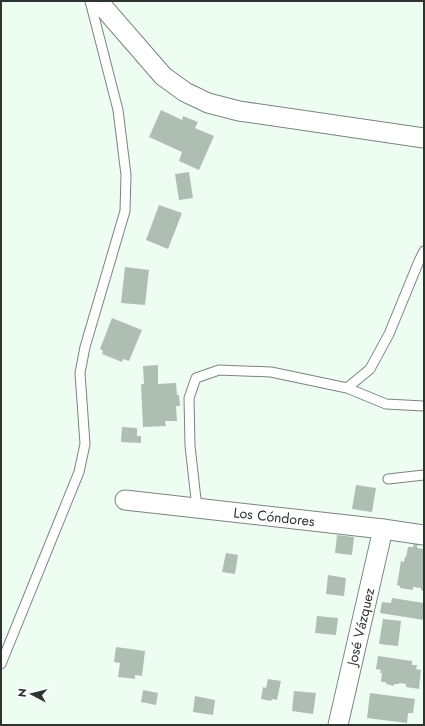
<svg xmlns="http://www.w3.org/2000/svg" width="425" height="726" viewBox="0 0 425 726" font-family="Jost,sans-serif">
	<rect width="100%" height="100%" fill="#eefdf2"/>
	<path fill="#afbeb3" d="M 161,110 L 182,120 L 183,116 L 198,122 L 195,128 L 214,136 L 199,170 L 179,161 L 182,152 L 149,137 Z
		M 189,172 L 193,198 L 179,200 L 175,174 Z
		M 159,205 L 182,213 L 168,249 L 146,240 Z
		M 125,267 L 149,270 L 145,305 L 121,303 Z
		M 112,318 L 142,330 L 129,361 L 123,359 L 122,362 L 102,354 L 103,351 L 100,349 Z
		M 158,365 L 158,384 L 176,383 L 177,395 L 179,395 L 180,406 L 176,406 L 177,421 L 165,421 L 166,426 L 143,427 L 141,384 L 144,384 L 143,366 Z
		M 122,427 L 137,428 L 137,436 L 141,436 L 141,443 L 121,442 Z
		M 356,485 L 376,488 L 372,512 L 352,509 Z
		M 337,535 L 354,537 L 352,555 L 335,553 Z
		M 414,542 L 418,542 L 417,548 L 424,549 L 424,591 L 421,590 L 421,588 L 413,587 L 413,590 L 400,588 L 400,586 L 397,585 L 401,561 L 404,562 L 405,557 L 406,557 L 408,547 L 413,547 Z
		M 226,553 L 238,555 L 235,574 L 222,572 Z
		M 328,575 L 346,578 L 344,596 L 326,594 Z
		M 392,598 L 424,603 L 424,620 L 380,613 L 382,602 L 391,603 Z
		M 317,616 L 338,618 L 336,635 L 315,633 Z
		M 383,619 L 401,621 L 398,646 L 379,644 Z
		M 116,647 L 145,651 L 142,676 L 135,675 L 135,679 L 118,677 L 120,663 L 114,662 Z
		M 378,656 L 412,661 L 412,665 L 417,665 L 416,669 L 421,670 L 419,689 L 406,687 L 406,684 L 399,683 L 399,684 L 394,684 L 394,686 L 386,684 L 386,682 L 381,682 L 382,673 L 380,673 L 381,670 L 376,669 Z
		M 268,679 L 281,681 L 277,700 L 272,699 L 271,701 L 261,699 L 263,687 L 266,688 Z
		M 143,690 L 158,693 L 156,705 L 141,702 Z
		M 294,691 L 316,693 L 313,714 L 292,711 Z
		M 370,693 L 415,699 L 413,713 L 408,713 L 407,723 L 367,718 Z
		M 195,696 L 215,700 L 213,715 L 193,712 Z"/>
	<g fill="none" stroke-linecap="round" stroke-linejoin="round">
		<defs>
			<path id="service" d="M 347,388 L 386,404 L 424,406
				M 388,479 L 424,475
				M 197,508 L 190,446 L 189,398 L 196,378 L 219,370 L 271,372 L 347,388 L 370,369 L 389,334 L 419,261 L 424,251
				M 1,664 L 79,472 L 85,444 L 80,373 L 85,347 L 125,211 L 126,175 L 118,110 L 90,1"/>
			<g id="minor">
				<path d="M 98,1 L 163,76 L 185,92 L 208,103 L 239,111 L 424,138"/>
				<path id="s1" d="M 125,500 L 383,529 L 424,535"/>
				<path id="s2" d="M 338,725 L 383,529"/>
			</g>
		</defs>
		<use href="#service" stroke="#79867c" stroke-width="11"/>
		<use href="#minor" stroke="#79867c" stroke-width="21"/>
		<use href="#service" stroke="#fff" stroke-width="9"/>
		<use href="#minor" stroke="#fff" stroke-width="19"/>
	</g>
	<g text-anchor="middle" stroke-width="3" stroke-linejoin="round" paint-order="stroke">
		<g font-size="14" fill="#2d332e" stroke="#fff">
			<text dy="5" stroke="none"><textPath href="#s1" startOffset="150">Los Cóndores</textPath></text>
			<text dy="5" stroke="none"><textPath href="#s2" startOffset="101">José Vázquez</textPath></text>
		</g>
	</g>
	<rect width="425" height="726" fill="none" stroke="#2d332e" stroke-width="4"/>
	<g transform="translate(32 694) rotate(277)" stroke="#ffffff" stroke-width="3" paint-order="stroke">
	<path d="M0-3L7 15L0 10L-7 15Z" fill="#2d332e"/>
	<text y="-6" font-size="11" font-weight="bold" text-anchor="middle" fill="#2d332e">N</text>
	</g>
</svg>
